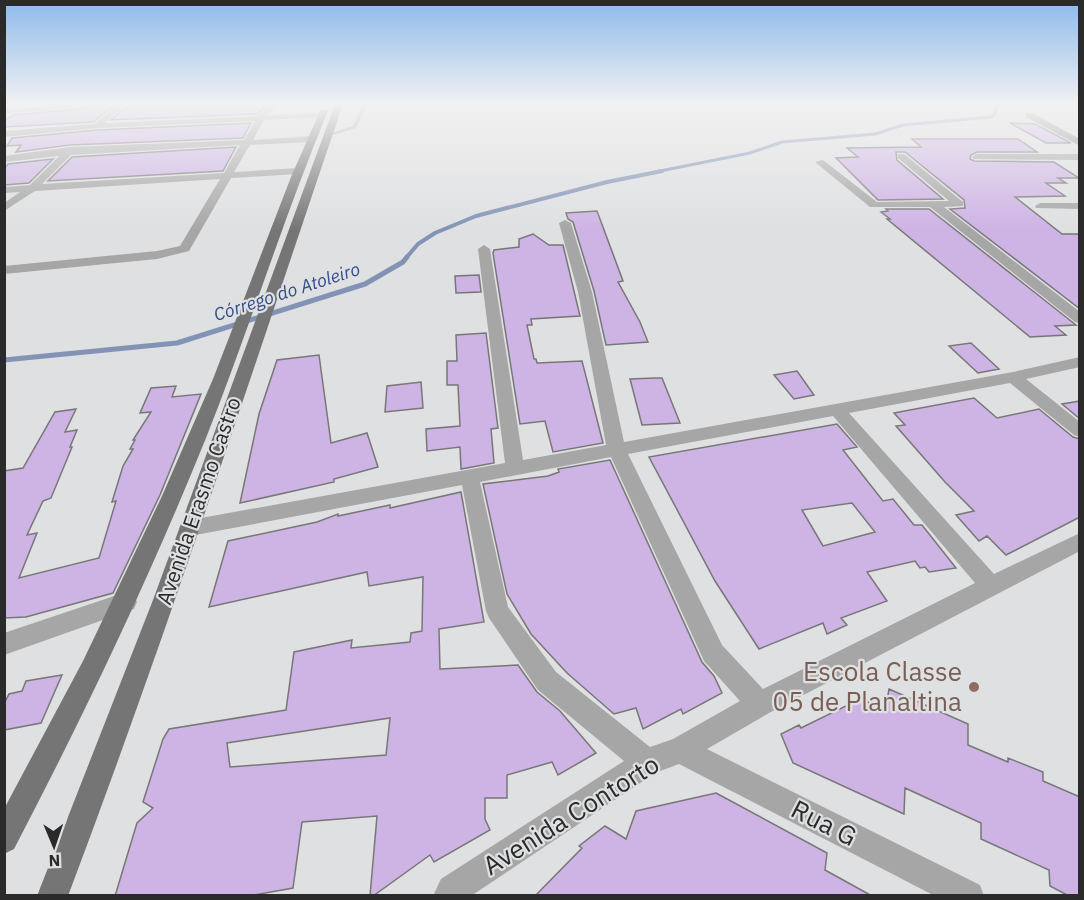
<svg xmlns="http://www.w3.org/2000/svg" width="1084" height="900" viewBox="0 0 1084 900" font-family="'IBM Plex Sans',sans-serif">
	<rect width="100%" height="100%" fill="#dfe0e1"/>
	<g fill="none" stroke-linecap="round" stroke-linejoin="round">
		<path stroke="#8293b5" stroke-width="3" d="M 655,172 L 750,153 L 782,142 L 875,134 L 903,125 L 991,117 L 995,113 L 996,106 L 1011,104"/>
		<path stroke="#8293b5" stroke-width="4" d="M 406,258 L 418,244 L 435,233 L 476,216 L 607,182 L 662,171"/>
		<path stroke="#8293b5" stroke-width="5" d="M 4,360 L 177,343 L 365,284 L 403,262 L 407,257"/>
	</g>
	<path fill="#ceb3e5" stroke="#787778" stroke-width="1.5" fill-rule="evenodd" d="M 95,104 L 116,104 L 93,122 L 4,127 L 4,121 L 13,115 L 89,108 Z
		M 153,104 L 267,104 L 258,114 L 111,120 L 128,106 Z
		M 251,123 L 243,138 L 70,145 L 16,152 L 21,145 L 7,146 L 12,138 L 98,130 Z
		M 1010,123 L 1035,124 L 1071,143 L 1046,143 Z
		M 912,139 L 1018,139 L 1037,152 L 977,152 L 971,155 L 970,159 L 974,161 L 1054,162 L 1079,178 L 1058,178 L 1066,183 L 1046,183 L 1065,196 L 1015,197 L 1062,234 L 1080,234 L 1080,309 L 950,209 L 965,208 L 964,200 L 905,152 L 896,152 L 897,160 L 943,199 L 878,200 L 836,158 L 858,157 L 847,148 L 921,147 Z
		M 236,147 L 223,171 L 48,181 L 72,157 Z
		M 53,159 L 29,183 L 4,185 L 4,169 L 8,164 Z
		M 886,209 L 929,209 L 1076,325 L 1055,326 L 1066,335 L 1030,337 L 887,219 L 890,219 L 881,212 L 888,211 Z
		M 597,211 L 623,281 L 618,282 L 640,322 L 648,342 L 606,345 L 594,291 L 573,222 L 568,219 L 566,213 Z
		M 533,234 L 549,245 L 563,245 L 580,316 L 531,319 L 532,325 L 527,325 L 534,359 L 536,359 L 537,363 L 582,361 L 603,443 L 553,452 L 545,421 L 520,424 L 493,253 L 494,250 L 519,247 L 519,239 Z
		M 479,275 L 481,292 L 456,293 L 455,276 Z
		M 486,333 L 498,428 L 491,429 L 494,463 L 461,469 L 460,447 L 427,451 L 426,429 L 460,426 L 458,385 L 447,385 L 447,361 L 457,361 L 456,335 Z
		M 971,343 L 999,369 L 978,373 L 949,346 Z
		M 319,355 L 331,443 L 367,433 L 378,467 L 334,479 L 334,482 L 240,503 L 259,414 L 277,360 Z
		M 797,371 L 814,395 L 794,399 L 774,375 Z
		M 655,378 L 662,378 L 680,423 L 642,425 L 630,379 Z
		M 421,382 L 423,408 L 385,412 L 387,386 Z
		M 176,386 L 172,397 L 201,394 L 160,495 L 113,593 L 26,617 L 4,618 L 4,471 L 23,468 L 55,412 L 76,409 L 65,432 L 77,430 L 70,447 L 72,447 L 51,498 L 43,501 L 27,535 L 37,533 L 19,578 L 99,558 L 116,501 L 112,502 L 123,466 L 133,449 L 130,449 L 135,440 L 133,440 L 151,412 L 140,413 L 151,388 Z
		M 974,398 L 997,418 L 1039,409 L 1073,437 L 1080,439 L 1080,517 L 1006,555 L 987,536 L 979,541 L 956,515 L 974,511 L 945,482 L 896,426 L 905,425 L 894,413 Z
		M 1080,401 L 1080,419 L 1062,404 Z
		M 837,424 L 857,447 L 843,450 L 883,501 L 893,499 L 914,525 L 922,525 L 956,568 L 929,572 L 925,567 L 920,568 L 915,561 L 867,572 L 887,601 L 841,618 L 847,625 L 827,634 L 823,623 L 759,649 L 715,581 L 649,457 ZM 852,503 L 875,532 L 823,546 L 802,510 Z
		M 610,460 L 702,662 L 714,676 L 722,693 L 683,714 L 681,709 L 643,729 L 636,708 L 614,714 L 567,673 L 531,634 L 507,594 L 483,484 L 548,476 L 559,472 L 558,469 Z
		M 461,492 L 484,622 L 439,629 L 440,669 L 518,665 L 537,692 L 560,711 L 596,753 L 558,775 L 552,762 L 507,775 L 507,798 L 485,798 L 485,819 L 490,830 L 434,862 L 430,855 L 373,896 L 370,896 L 377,816 L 302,822 L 293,888 L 249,896 L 115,896 L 137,823 L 153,808 L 143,802 L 163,739 L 169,729 L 286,710 L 294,652 L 352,640 L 351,648 L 410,642 L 411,633 L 422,631 L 423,577 L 369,586 L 367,572 L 209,607 L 228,541 L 317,522 L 338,514 L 338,516 L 390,505 L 390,508 ZM 390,718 L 386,755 L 230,767 L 227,743 Z
		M 62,675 L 41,723 L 4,730 L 4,704 L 9,694 L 22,691 L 26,681 Z
		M 889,689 L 968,724 L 968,745 L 1008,762 L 1008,758 L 1043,772 L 1043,781 L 1080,797 L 1080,896 L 1069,896 L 1050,886 L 1049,870 L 981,839 L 981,823 L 905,788 L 904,814 L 793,763 L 781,734 L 799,725 L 801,728 L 860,699 L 869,703 L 869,699 L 886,707 Z
		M 716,793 L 827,853 L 825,870 L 872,896 L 535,896 L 582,848 L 579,846 L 605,826 L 626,839 L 636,811 Z"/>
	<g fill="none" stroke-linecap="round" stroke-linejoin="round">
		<path fill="#a6a6a6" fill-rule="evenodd" d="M 364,104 L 368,104 L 356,128 L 326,137 L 326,135 L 353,126 Z"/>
		<path fill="#a6a6a6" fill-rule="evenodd" d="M 70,104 L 93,104 L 89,106 L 4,114 L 4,110 Z
			M 119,104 L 127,104 L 105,123 L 259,116 L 270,104 L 278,104 L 268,115 L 323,113 L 327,115 L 323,117 L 264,120 L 253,140 L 313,136 L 317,139 L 313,142 L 250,145 L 234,172 L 298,168 L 303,171 L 298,174 L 231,178 L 189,251 L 157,259 L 4,274 L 4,266 L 157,251 L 180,246 L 220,179 L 35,191 L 4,211 L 4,203 L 20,192 L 4,193 L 4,187 L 30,185 L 59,156 L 4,162 L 4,156 L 70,147 L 244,140 L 255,121 L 98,128 L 4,137 L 4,131 L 94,124 ZM 240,145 L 224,173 L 42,184 L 71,155 Z
			M 898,154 L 904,154 L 963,202 L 963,206 L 944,207 L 1080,312 L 1080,323 L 1075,322 L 930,207 L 870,207 L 815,162 L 823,160 L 877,202 L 949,201 L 898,158 Z
			M 977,154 L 1080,154 L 1080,160 L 974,159 L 972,157 Z
			M 1040,203 L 1080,203 L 1080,209 L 1036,208 L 1035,206 Z
			M 565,220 L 571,223 L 592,292 L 624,442 L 1013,372 L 1080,357 L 1080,367 L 1026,379 L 1080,422 L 1080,437 L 1074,435 L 1010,383 L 849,413 L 994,574 L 1080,533 L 1080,551 L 769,713 L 707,749 L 980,885 L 984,896 L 935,896 L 679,764 L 655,773 L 471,896 L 433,896 L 441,879 L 624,761 L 538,690 L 489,618 L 486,611 L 462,485 L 190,536 L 183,534 L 180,528 L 183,522 L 190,520 L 505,463 L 478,249 L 484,245 L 490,249 L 523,460 L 606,445 L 578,292 L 559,223 ZM 833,416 L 975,583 L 763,689 L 722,645 L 628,454 ZM 611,457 L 704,661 L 740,701 L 673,739 L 650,747 L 556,672 L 508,607 L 480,482 Z
			M 126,592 L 134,595 L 137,602 L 134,609 L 4,655 L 4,633 Z"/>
		<path fill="#8a8989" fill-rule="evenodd" d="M 1026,113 L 1032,113 L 1080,139 L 1080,146 L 1026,117 Z"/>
		<path fill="#767575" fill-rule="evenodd" d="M 335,104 L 343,104 C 253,369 167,634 68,896 L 37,896 L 153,600 Z
			M 321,109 L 328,111 C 283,219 249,330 206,438 C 149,579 84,715 14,849 L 4,854 L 4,809 L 83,661 L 162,496 L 213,379 L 291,177 Z"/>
	</g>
	<linearGradient id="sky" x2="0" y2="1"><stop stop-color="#8eb9eb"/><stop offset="0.45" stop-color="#f1f1f2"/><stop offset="1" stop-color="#f1f1f2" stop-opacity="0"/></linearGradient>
	<rect width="1084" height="230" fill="url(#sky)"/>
	<circle fill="#8d6e63" stroke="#dfe0e1" stroke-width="2" cx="974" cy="687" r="6"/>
	<g text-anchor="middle" stroke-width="4.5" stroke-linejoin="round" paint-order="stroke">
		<g font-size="18" font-style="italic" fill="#324d89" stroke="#dfe0e1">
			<text transform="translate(287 292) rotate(-18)" y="6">Córrego do Atoleiro</text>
		</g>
		<g font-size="21" fill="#2a2a2b" stroke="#dfe0e1">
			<text transform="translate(199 501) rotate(-71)" y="7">Avenida Erasmo Castro</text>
		</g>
		<g font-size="26" fill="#785e54" stroke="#dfe0e1" text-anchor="end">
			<text x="962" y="681">Escola Classe<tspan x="962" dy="30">05 de Planaltina</tspan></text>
		</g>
		<g font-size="26" fill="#2a2a2b" stroke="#dfe0e1">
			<text transform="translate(571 815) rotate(-32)" y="9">Avenida Contorto</text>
			<text transform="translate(824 823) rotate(27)" y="9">Rua G</text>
		</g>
	</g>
	<rect width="1084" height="900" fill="none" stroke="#2a2a2b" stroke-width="12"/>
	<g transform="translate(54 846) rotate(178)" stroke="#dfe0e1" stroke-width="4.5" paint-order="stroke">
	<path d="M0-4.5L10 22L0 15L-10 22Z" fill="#2a2a2b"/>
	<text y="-9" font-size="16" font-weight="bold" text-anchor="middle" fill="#2a2a2b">N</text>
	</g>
</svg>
